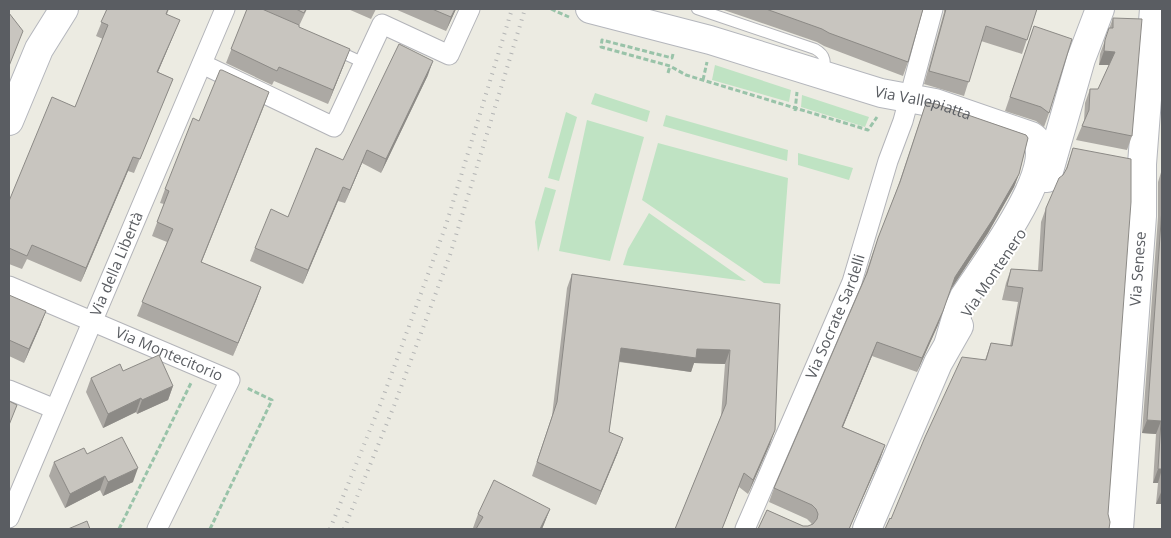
<svg xmlns="http://www.w3.org/2000/svg" width="1171" height="538" viewBox="0 0 1171 538" font-family="'Open Sans',sans-serif">
	<rect width="100%" height="100%" fill="#ecebe2"/>
	<path fill="#bfe3c3" d="M 715,65 L 791,90 L 789,102 L 712,80 Z
		M 595,93 L 650,111 L 647,122 L 591,104 Z
		M 802,95 L 869,117 L 865,127 L 801,107 Z
		M 566,112 L 577,117 L 559,181 L 548,178 Z
		M 666,115 L 788,150 L 787,161 L 663,126 Z
		M 587,120 L 644,137 L 610,261 L 559,251 Z
		M 658,143 L 788,178 L 780,284 L 764,283 L 642,200 Z
		M 798,153 L 853,168 L 849,180 L 798,165 Z
		M 545,187 L 556,190 L 538,252 L 535,222 Z
		M 649,213 L 746,281 L 623,265 L 628,249 Z"/>
	<g fill="none" stroke-linecap="round" stroke-linejoin="round">
		<defs>
			<path id="lane" d="M 697,9 L 815,49 C 826,55 827,63 821,73
				M 336,50 L 364,63"/>
			<g id="street">
				<path d="M 202,64 L 334,127 L 382,24 L 449,55 L 470,9"/>
				<path id="s1" d="M 9,286 L 230,380 L 157,529"/>
				<path d="M 9,390 L 55,409"/>
				<path id="s2" d="M 9,518 L 225,9"/>
				<path id="s3" d="M 745,529 L 852,282 L 888,161 L 903,121 L 933,9"/>
			</g>
			<g id="secondary">
				<path id="s4" d="M 590,9 L 710,40 L 881,93 L 935,103 L 1031,136 C 1068,157 979,273 964,297 L 959,308 L 949,342"/>
				<path d="M 9,121 L 39,49 L 64,9"/>
				<path d="M 1047,178 L 1081,59 L 1100,9"/>
				<path d="M 867,529 L 938,363 L 959,326"/>
				<path id="s5" d="M 1119,529 L 1142,216 L 1142,164 L 1154,9"/>
			</g>
		</defs>
		<use href="#lane" stroke="#b3b4b9" stroke-width="12"/>
		<use href="#street" stroke="#b3b4b9" stroke-width="21"/>
		<use href="#secondary" stroke="#b4b6bc" stroke-width="30"/>
		<path stroke="#99c3a9" stroke-width="3" stroke-dasharray="5 2.5" stroke-linecap="butt" d="M 551,9 L 569,17
			M 673,54 L 672,58 L 602,40 L 601,47 L 670,66 L 686,75 L 868,130 L 877,117
			M 668,73 L 670,66
			M 703,80 L 707,62
			M 795,111 L 797,92
			M 119,529 L 191,383
			M 210,529 L 272,400 L 247,388"/>
		<use href="#lane" stroke="#fff" stroke-width="10"/>
		<use href="#street" stroke="#fff" stroke-width="19"/>
		<use href="#secondary" stroke="#fff" stroke-width="28"/>
		<path stroke="#b3b4b4" stroke-width="4" stroke-dasharray="1 6" stroke-linecap="butt" d="M 330,529 L 382,400 L 446,225 L 512,9
			M 344,529 L 394,406 L 450,255 L 525,9"/>
	</g>
	<path fill="#aca9a4" d="M 107,9 L 169,9 L 167,14 L 174,34 L 158,72 L 173,79 L 134,173 L 128,171 L 81,282 L 27,259 L 22,269 L 9,264 L 9,201 L 75,107 L 103,39 L 96,36 Z
		M 247,9 L 307,9 L 299,26 L 299,27 L 345,62 L 328,104 L 274,81 L 272,85 L 226,63 Z
		M 348,9 L 376,9 L 371,19 Z
		M 395,9 L 456,9 L 446,31 Z
		M 721,9 L 923,9 L 908,62 L 903,76 L 824,46 L 817,42 Z
		M 944,9 L 1037,9 L 1022,54 L 981,41 L 964,96 L 924,84 L 944,12 Z
		M 1113,18 L 1132,136 L 1127,150 L 1076,140 L 1084,121 L 1085,103 L 1090,89 L 1098,89 L 1109,65 L 1099,65 L 1100,54 Z
		M 1034,26 L 1049,113 L 1044,127 L 1036,121 L 1005,111 Z
		M 428,75 L 381,173 L 362,163 L 345,203 L 338,201 L 303,284 L 250,261 L 255,248 L 288,217 Z
		M 269,92 L 201,262 L 261,287 L 233,356 L 137,316 L 167,242 L 152,236 L 164,204 L 160,203 L 165,189 L 199,121 Z
		M 926,103 L 936,104 L 1026,135 L 1028,138 L 1019,174 L 1014,187 L 988,233 L 950,290 L 938,325 L 917,372 L 872,356 L 843,427 L 885,445 L 880,459 L 849,529 L 758,529 L 767,510 L 803,526 L 808,526 L 812,525 L 811,523 L 807,519 L 769,502 L 774,488 L 864,279 L 873,252 L 897,189 Z
		M 1073,148 L 1108,514 L 891,519 L 985,360 L 991,343 L 1010,346 L 1018,302 L 1002,300 L 1006,283 L 1011,269 L 1038,271 L 1041,222 L 1046,208 L 1065,172 Z
		M 1162,169 L 1162,504 L 1156,504 L 1158,483 L 1153,483 L 1156,434 L 1142,433 L 1158,217 L 1158,182 Z
		M 572,274 L 780,304 L 770,444 L 748,494 L 739,487 L 722,529 L 675,529 L 721,416 L 725,364 L 694,363 L 691,372 L 619,362 L 609,432 L 618,452 L 596,505 L 532,476 L 552,416 L 567,288 Z
		M 9,295 L 41,324 L 24,363 L 9,356 Z
		M 123,371 L 173,386 L 168,400 L 137,414 L 136,412 L 103,428 L 86,392 L 91,378 Z
		M 87,454 L 133,482 L 103,496 L 100,490 L 65,508 L 49,476 L 54,462 Z
		M 550,509 L 542,529 L 475,529 L 473,528 L 478,514 Z"/>
	<path fill="#8c8a86" d="M 455,9 L 456,9 L 446,31 L 451,17 Z
		M 180,20 L 174,34 L 152,86 L 157,72 Z
		M 350,49 L 345,62 L 328,104 L 333,90 Z
		M 1104,51 L 1115,52 L 1110,65 L 1099,65 Z
		M 433,61 L 428,75 L 381,173 L 386,159 Z
		M 269,92 L 264,106 L 196,276 L 201,262 Z
		M 367,150 L 362,163 L 345,203 L 350,190 Z
		M 133,157 L 128,171 L 81,282 L 86,268 Z
		M 1019,174 L 1014,187 L 988,233 L 950,291 L 955,277 Z
		M 343,187 L 338,201 L 303,284 L 308,270 Z
		M 261,287 L 256,301 L 233,356 L 238,343 Z
		M 46,311 L 41,324 L 24,363 L 29,349 Z
		M 943,311 L 938,325 L 917,372 L 922,358 Z
		M 877,342 L 872,356 L 837,441 L 842,427 Z
		M 621,348 L 697,349 L 730,350 L 725,364 L 694,363 L 691,372 L 616,361 Z
		M 173,386 L 168,400 L 137,414 L 142,400 Z
		M 141,398 L 136,412 L 103,428 L 108,414 Z
		M 1147,420 L 1161,421 L 1156,434 L 1142,433 Z
		M 775,430 L 770,444 L 748,494 L 753,480 Z
		M 623,438 L 618,452 L 596,505 L 601,491 Z
		M 885,445 L 880,459 L 849,529 Z
		M 138,468 L 133,482 L 103,496 L 108,482 Z
		M 1158,469 L 1162,469 L 1158,483 L 1153,483 Z
		M 105,476 L 100,490 L 65,508 L 70,494 Z
		M 1162,490 L 1162,504 L 1156,504 Z
		M 550,509 L 542,529 L 540,529 Z"/>
	<path fill="#c8c5bf" stroke="#8c8a86" d="M 107,9 L 168,9 L 166,14 L 180,20 L 157,72 L 173,79 L 140,159 L 133,157 L 86,268 L 32,245 L 27,256 L 9,248 L 9,201 L 52,97 L 75,107 L 108,25 L 101,22 Z
		M 247,9 L 262,9 L 299,25 L 299,27 L 350,49 L 333,90 L 279,67 L 277,71 L 231,49 Z
		M 296,9 L 306,9 L 304,13 Z
		M 432,9 L 455,9 L 451,17 Z
		M 766,9 L 923,9 L 908,62 L 829,33 L 822,29 Z
		M 946,9 L 1037,9 L 1027,40 L 986,26 L 969,82 L 929,71 Z
		M 9,13 L 23,31 L 9,66 Z
		M 1113,18 L 1142,19 L 1132,136 L 1082,126 L 1089,110 L 1090,89 L 1098,89 L 1115,52 L 1104,51 L 1105,40 L 1109,28 L 1113,28 Z
		M 1034,26 L 1072,39 L 1049,113 L 1041,107 L 1010,97 Z
		M 399,44 L 433,61 L 386,159 L 367,150 L 350,190 L 343,187 L 308,270 L 255,248 L 271,209 L 288,217 L 316,148 L 343,160 Z
		M 220,70 L 222,70 L 269,92 L 201,262 L 261,287 L 238,343 L 142,302 L 173,229 L 157,222 L 169,191 L 165,189 L 193,118 L 199,121 Z
		M 926,103 L 936,104 L 1026,135 L 1028,138 L 1019,174 L 993,219 L 955,277 L 943,311 L 922,358 L 877,342 L 842,427 L 885,445 L 849,529 L 758,529 L 767,510 L 803,526 L 808,526 L 813,524 L 817,519 L 818,514 L 816,509 L 812,505 L 774,488 L 867,273 L 878,238 L 900,182 Z
		M 1073,148 L 1131,159 L 1131,202 L 1108,514 L 1110,522 L 1109,529 L 885,529 L 890,518 L 891,519 L 925,437 L 962,357 L 986,360 L 991,343 L 1012,346 L 1023,288 L 1007,286 L 1011,269 L 1042,271 L 1046,208 L 1059,178 L 1063,175 L 1067,168 Z
		M 1162,208 L 1162,469 L 1158,469 L 1161,421 L 1147,420 Z
		M 572,274 L 780,304 L 775,430 L 753,480 L 744,473 L 722,529 L 675,529 L 726,404 L 730,350 L 697,349 L 696,358 L 621,348 L 609,432 L 623,438 L 601,491 L 537,462 L 557,402 Z
		M 9,295 L 46,311 L 29,349 L 9,340 Z
		M 159,355 L 173,386 L 142,400 L 141,398 L 108,414 L 91,378 L 120,364 L 123,371 Z
		M 9,401 L 17,405 L 9,425 Z
		M 122,437 L 138,468 L 108,482 L 105,476 L 70,494 L 54,462 L 84,448 L 87,454 Z
		M 494,480 L 550,509 L 540,529 L 476,529 L 483,517 L 478,514 Z
		M 87,521 L 90,529 L 68,529 Z"/>
	<g text-anchor="middle" stroke-width="4" stroke-linejoin="round" paint-order="stroke">
		<g font-size="15" fill="#5a5d62" stroke="#fff">
			<text dy="5" stroke="none"><textPath href="#s4" startOffset="346">Via Vallepiatta</textPath></text>
			<text dy="5" stroke="none"><textPath href="#s2" startOffset="276">Via della Libertà</textPath></text>
			<text dy="5" stroke="none"><textPath href="#s5" startOffset="261">Via Senese</textPath></text>
			<text transform="translate(994 273) rotate(-56)" y="5">Via Montenero</text>
			<text dy="5" stroke="none"><textPath href="#s3" startOffset="231">Via Socrate Sardelli</textPath></text>
			<text dy="5" stroke="none"><textPath href="#s1" startOffset="174">Via Montecitorio</textPath></text>
		</g>
	</g>
	<rect width="1171" height="538" fill="none" stroke="#5a5d62" stroke-width="20"/>
</svg>
